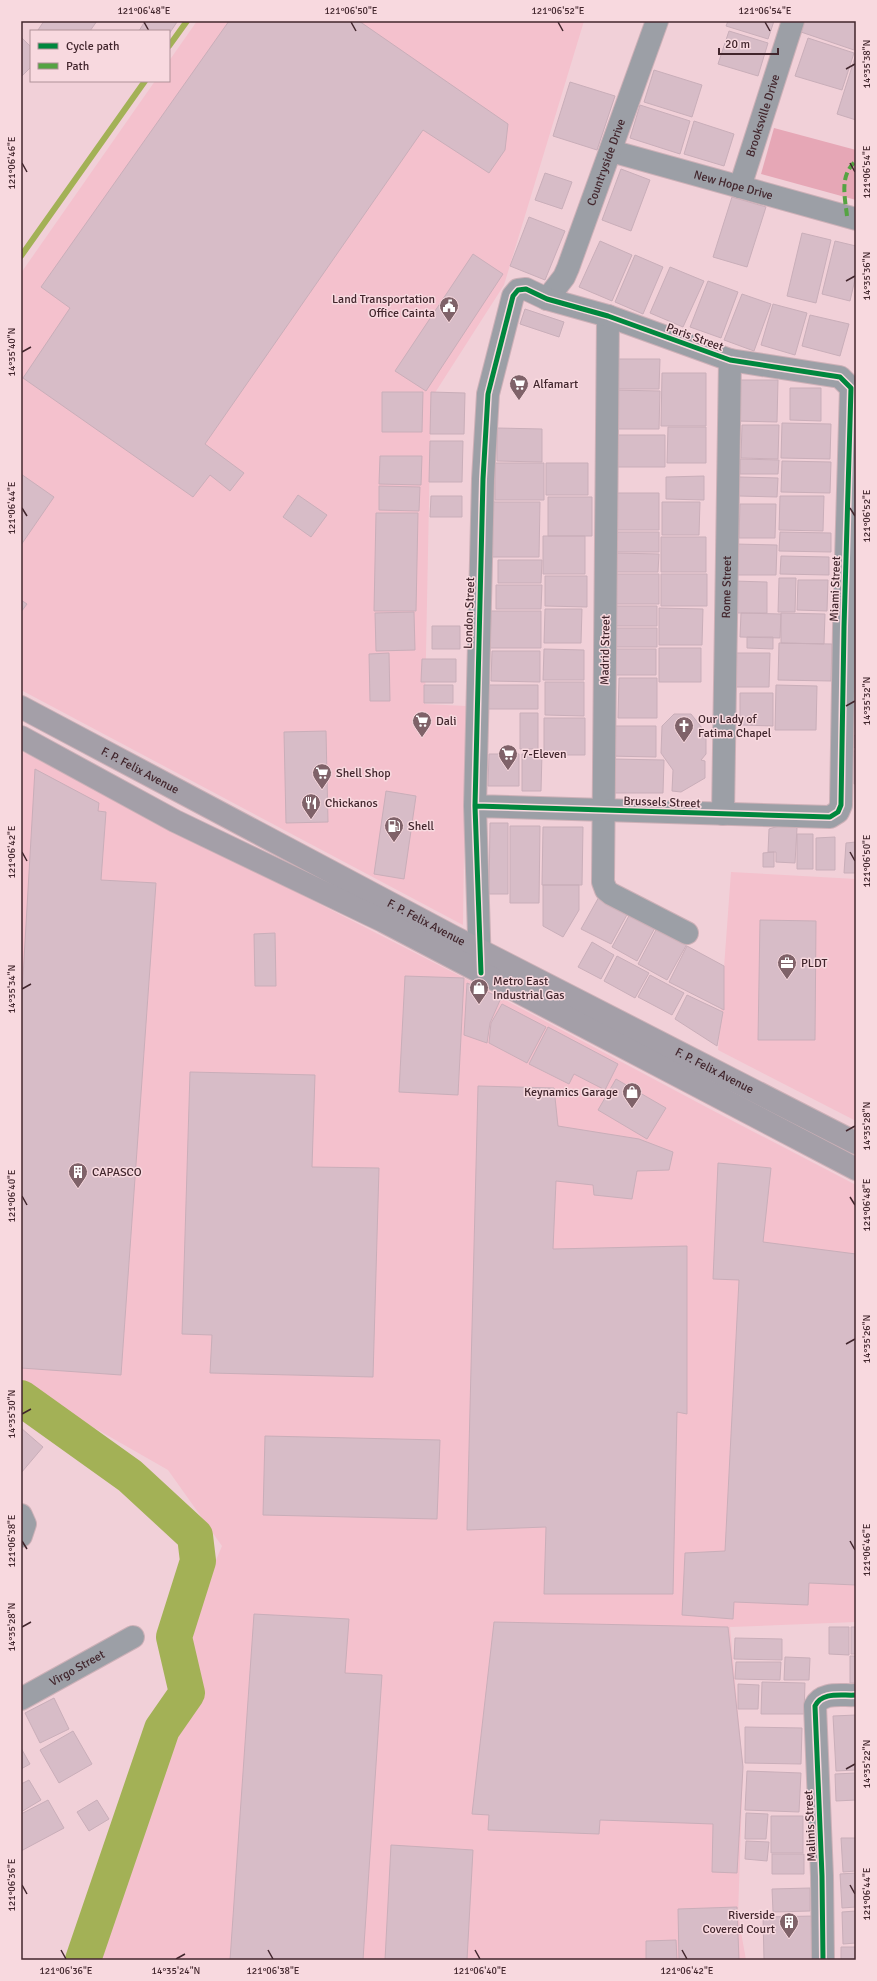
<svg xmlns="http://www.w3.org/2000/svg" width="877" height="1981" viewBox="0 0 877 1981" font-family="Signika,sans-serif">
	<rect width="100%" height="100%" fill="#f1d0d8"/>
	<path fill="#f4c1cd" d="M 197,21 L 584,21 L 504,285 L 431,399 L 425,704 L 466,706 L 463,925 L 21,690 L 21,273 L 155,81 L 169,81 L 169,61 Z
		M 21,751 L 466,979 L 708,1108 L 856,1185 L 856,1622 L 730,1627 L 743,1767 L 738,1915 L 746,1960 L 96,1960 L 173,1732 L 199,1703 L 189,1624 L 222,1546 L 168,1470 L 21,1386 Z
		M 731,872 L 856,879 L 856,1121 L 718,1050 Z"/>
	<path fill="#e6a7b6" d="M 774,128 L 856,150 L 856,200 L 761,174 Z"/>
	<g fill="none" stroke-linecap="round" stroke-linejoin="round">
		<path stroke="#a3b156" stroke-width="6" d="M 169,46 L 187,21
			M 21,256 L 145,81"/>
		<path stroke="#a3b156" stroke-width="36" d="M 21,1398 L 130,1476 L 195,1536 L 198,1561 L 174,1637 L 187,1693 L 162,1729 L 83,1960"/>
	</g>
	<path fill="#d7bcc7" stroke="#c9aeb9" d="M 44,21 L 97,21 L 90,31 L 39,31 L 38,30 Z
		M 145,21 L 176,21 L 177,22 L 169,34 L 169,31 L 139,31 Z
		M 229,21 L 359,21 L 508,124 L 505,150 L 489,173 L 423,130 L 205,444 L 244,473 L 230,491 L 210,475 L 193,497 L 23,378 L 70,308 L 41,287 Z
		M 728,21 L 774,21 L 768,39 L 726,26 Z
		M 802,21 L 856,21 L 854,50 L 798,31 Z
		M 729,31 L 768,43 L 758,76 L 718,64 Z
		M 21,37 L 31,47 L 31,67 L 21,77 Z
		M 808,38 L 854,53 L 842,90 L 795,76 Z
		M 856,54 L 856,120 L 837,114 Z
		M 654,70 L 702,85 L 692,117 L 644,102 Z
		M 570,82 L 615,96 L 597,150 L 553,136 Z
		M 640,105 L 690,121 L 680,154 L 630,138 Z
		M 694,121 L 734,134 L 724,166 L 684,154 Z
		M 621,169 L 650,180 L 631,231 L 602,220 Z
		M 545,173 L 572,182 L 562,209 L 535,200 Z
		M 732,197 L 766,207 L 747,267 L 713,257 Z
		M 529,217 L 565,231 L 545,280 L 510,266 Z
		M 802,233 L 831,240 L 816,303 L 787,296 Z
		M 600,241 L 632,255 L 612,301 L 579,287 Z
		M 835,241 L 856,246 L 856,275 L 850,301 L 822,294 Z
		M 473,254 L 503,274 L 426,391 L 395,371 Z
		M 635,255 L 663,267 L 643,314 L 615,302 Z
		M 670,267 L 704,281 L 683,327 L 650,313 Z
		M 708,281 L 738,292 L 721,338 L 690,327 Z
		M 742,294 L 771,304 L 754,351 L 724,340 Z
		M 773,304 L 807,313 L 795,355 L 761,345 Z
		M 525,309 L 564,322 L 559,337 L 520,324 Z
		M 810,315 L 849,324 L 840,356 L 802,346 Z
		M 612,359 L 660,359 L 659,389 L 611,389 Z
		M 662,373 L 706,373 L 706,426 L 661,426 Z
		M 737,380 L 778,380 L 777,422 L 736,421 Z
		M 790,388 L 821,388 L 821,421 L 790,420 Z
		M 611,390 L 660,391 L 659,429 L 611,429 Z
		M 382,392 L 423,392 L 422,432 L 382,432 Z
		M 431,392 L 465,393 L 464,434 L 430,434 Z
		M 782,423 L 831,424 L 830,459 L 781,458 Z
		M 742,425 L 779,425 L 778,459 L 741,458 Z
		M 668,427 L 706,427 L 706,463 L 667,463 Z
		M 497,428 L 542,429 L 542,462 L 497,461 Z
		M 612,435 L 665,435 L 665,467 L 611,467 Z
		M 430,441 L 463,441 L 462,482 L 429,482 Z
		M 380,456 L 422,456 L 421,485 L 379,484 Z
		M 740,459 L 779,460 L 778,474 L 740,474 Z
		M 782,461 L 831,462 L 830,493 L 781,492 Z
		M 495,463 L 544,463 L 544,500 L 495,500 Z
		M 546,463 L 588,463 L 588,495 L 546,495 Z
		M 21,474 L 54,497 L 21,545 Z
		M 704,476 L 704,500 L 666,499 L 666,477 Z
		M 739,477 L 778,478 L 777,497 L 739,496 Z
		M 379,486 L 420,487 L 419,511 L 379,510 Z
		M 613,493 L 659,493 L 659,530 L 613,530 Z
		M 298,495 L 327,515 L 311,537 L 283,517 Z
		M 431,496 L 462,496 L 462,517 L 430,517 Z
		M 780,496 L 824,496 L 823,531 L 779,530 Z
		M 548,497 L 592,497 L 592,536 L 548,536 Z
		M 492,502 L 540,502 L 539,557 L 492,557 Z
		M 662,502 L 700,502 L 699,535 L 662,535 Z
		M 740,504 L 776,504 L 775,538 L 739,538 Z
		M 376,513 L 418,513 L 416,611 L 374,611 Z
		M 614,532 L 659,532 L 659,552 L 613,552 Z
		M 780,532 L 831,533 L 831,552 L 779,551 Z
		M 543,536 L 585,536 L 585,574 L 543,574 Z
		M 661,537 L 706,537 L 706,572 L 661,572 Z
		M 735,544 L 777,545 L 776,575 L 734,575 Z
		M 614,553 L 659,554 L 658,572 L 614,572 Z
		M 781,556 L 829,557 L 829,575 L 780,574 Z
		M 498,560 L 542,560 L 541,583 L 498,583 Z
		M 610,574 L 659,574 L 659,604 L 610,604 Z
		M 661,574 L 707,574 L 707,606 L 661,606 Z
		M 545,576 L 587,576 L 587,607 L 545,606 Z
		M 779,578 L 796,578 L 795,612 L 778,612 Z
		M 798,580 L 828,580 L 827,611 L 797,610 Z
		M 733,581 L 767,582 L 767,613 L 732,613 Z
		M 496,585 L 542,585 L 541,609 L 496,609 Z
		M 21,600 L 27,604 L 21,612 Z
		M 613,606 L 657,606 L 657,626 L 612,626 Z
		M 659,608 L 703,609 L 702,645 L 659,645 Z
		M 545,609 L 582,609 L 581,643 L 544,643 Z
		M 491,611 L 541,611 L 541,648 L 490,648 Z
		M 414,612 L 415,650 L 376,651 L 375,613 Z
		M 741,613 L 781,614 L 780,638 L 740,637 Z
		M 781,613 L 825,614 L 824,644 L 781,643 Z
		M 432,626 L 460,626 L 460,649 L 432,649 Z
		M 610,628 L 657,628 L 657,647 L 610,647 Z
		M 747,637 L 773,637 L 773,649 L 747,648 Z
		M 779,643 L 832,644 L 831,681 L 778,680 Z
		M 659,648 L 701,648 L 701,682 L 659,682 Z
		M 856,648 L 856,692 L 854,692 Z
		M 544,649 L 584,650 L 584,680 L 543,680 Z
		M 612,649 L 656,649 L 656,675 L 612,675 Z
		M 492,651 L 540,651 L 540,682 L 491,681 Z
		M 389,653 L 390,701 L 370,701 L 369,654 Z
		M 736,653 L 770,653 L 769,687 L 735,687 Z
		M 422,659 L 456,659 L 456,682 L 421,682 Z
		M 619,678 L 657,678 L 657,718 L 618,718 Z
		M 545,682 L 584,682 L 584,716 L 545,715 Z
		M 424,685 L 453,685 L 453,703 L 424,703 Z
		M 485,685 L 538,685 L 538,709 L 485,709 Z
		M 776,685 L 817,686 L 816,730 L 775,730 Z
		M 740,693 L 773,693 L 773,726 L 740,725 Z
		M 520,713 L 538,713 L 538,749 L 520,749 Z
		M 674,714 L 691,714 L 706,733 L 706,754 L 701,760 L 705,761 L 705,778 L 681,792 L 672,791 L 673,770 L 661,753 L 662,726 Z
		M 544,718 L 585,718 L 585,755 L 544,755 Z
		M 608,726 L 656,726 L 656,757 L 608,756 Z
		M 326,731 L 328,822 L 286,823 L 284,732 Z
		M 852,735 L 856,736 L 856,748 L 851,746 Z
		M 851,751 L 856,751 L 856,784 L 854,784 L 854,757 Z
		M 489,754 L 519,754 L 519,786 L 488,786 Z
		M 522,754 L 542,754 L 541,791 L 522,791 Z
		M 613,759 L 664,760 L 663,793 L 613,793 Z
		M 35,769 L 99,803 L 98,811 L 106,812 L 101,880 L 156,883 L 121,1375 L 21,1368 L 21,1011 Z
		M 386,791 L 416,796 L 404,879 L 374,874 Z
		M 490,823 L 508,823 L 508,894 L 489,894 Z
		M 785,824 L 797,828 L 795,863 L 776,862 L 776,852 L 768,852 L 769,829 Z
		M 510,826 L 540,826 L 539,903 L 510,903 Z
		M 543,827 L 583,827 L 582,885 L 542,885 Z
		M 797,834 L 813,834 L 813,869 L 797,869 Z
		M 835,837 L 835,870 L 816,870 L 816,838 Z
		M 856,842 L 856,873 L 844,873 L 846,843 Z
		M 774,852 L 774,867 L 763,867 L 763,853 Z
		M 543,885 L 579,885 L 579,910 L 563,937 L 543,926 Z
		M 600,895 L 629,911 L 611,944 L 581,929 Z
		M 631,912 L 656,926 L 637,961 L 612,947 Z
		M 760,920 L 816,921 L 815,1040 L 758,1040 Z
		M 657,928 L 687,944 L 667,980 L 638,964 Z
		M 275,933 L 276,986 L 255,986 L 254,934 Z
		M 592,942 L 614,955 L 601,979 L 578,967 Z
		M 687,946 L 724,966 L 724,1010 L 669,982 Z
		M 617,956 L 649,973 L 635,998 L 604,981 Z
		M 650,975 L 684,993 L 672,1015 L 638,997 Z
		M 405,976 L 464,978 L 458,1095 L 399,1092 Z
		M 467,983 L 501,998 L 490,1023 L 487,1043 L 464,1035 Z
		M 687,995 L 723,1012 L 717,1046 L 675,1019 Z
		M 502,1004 L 546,1027 L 527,1063 L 489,1043 L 491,1023 Z
		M 548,1027 L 618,1064 L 605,1090 L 574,1074 L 569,1084 L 529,1064 Z
		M 190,1072 L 315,1075 L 312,1167 L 379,1168 L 373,1377 L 210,1373 L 212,1335 L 182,1334 Z
		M 616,1079 L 666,1108 L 647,1139 L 598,1110 Z
		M 478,1086 L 554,1088 L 558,1126 L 639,1139 L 673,1152 L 669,1170 L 637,1171 L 632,1199 L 594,1195 L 593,1185 L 556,1181 L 553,1249 L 687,1246 L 687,1414 L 677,1412 L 673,1594 L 544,1594 L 546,1527 L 467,1530 Z
		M 718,1163 L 771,1168 L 763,1242 L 856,1254 L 856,1585 L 809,1583 L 808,1605 L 734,1602 L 733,1619 L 682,1615 L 685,1553 L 725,1551 L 739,1280 L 713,1279 Z
		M 21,1428 L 43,1447 L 21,1473 Z
		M 265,1436 L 440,1440 L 437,1519 L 263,1515 Z
		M 254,1614 L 349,1619 L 345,1673 L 382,1675 L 363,1960 L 230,1960 Z
		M 494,1622 L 728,1627 L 743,1767 L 737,1873 L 712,1872 L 713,1824 L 600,1820 L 599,1834 L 488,1830 L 489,1815 L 472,1814 Z
		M 829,1627 L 849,1627 L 849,1655 L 829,1654 Z
		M 851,1627 L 856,1627 L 856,1654 L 851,1654 Z
		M 735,1638 L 782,1639 L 782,1660 L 734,1659 Z
		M 850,1656 L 856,1656 L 856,1683 L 850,1683 Z
		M 785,1657 L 810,1658 L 809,1680 L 784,1680 Z
		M 736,1662 L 781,1662 L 780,1680 L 735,1679 Z
		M 762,1682 L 805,1683 L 804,1714 L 761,1714 Z
		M 738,1684 L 759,1685 L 758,1709 L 738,1709 Z
		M 54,1698 L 69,1729 L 40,1743 L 25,1713 Z
		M 856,1715 L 856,1770 L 836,1771 L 833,1716 Z
		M 745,1727 L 802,1728 L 801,1764 L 745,1763 Z
		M 73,1731 L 92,1764 L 59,1783 L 40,1750 Z
		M 21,1748 L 30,1764 L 21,1769 Z
		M 747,1771 L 801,1773 L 799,1812 L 745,1810 Z
		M 856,1773 L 856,1800 L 836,1801 L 835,1774 Z
		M 29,1780 L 41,1800 L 21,1812 L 21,1784 Z
		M 48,1800 L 64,1828 L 21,1851 L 21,1814 Z
		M 97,1800 L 109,1819 L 89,1831 L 77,1812 Z
		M 746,1813 L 768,1814 L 766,1839 L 745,1839 Z
		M 771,1816 L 803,1816 L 803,1853 L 771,1853 Z
		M 841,1838 L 856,1838 L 856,1871 L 843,1872 Z
		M 746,1841 L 769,1842 L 767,1861 L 745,1859 Z
		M 391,1845 L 473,1850 L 467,1960 L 385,1960 Z
		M 772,1854 L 804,1854 L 804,1874 L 772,1874 Z
		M 856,1873 L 856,1907 L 842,1908 L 840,1874 Z
		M 810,1888 L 810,1911 L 773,1912 L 772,1889 Z
		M 737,1907 L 739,1960 L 679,1960 L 678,1909 Z
		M 856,1911 L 856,1943 L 843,1944 L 842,1912 Z
		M 815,1916 L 816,1960 L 764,1960 L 763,1917 Z
		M 676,1940 L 677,1960 L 646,1960 L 646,1941 Z
		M 841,1947 L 856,1947 L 856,1960 L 841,1960 Z"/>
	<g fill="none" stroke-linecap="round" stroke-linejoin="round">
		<defs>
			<g id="minor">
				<path id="s1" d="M 611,151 L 856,219"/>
				<path id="s2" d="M 740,187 L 793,21"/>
				<path id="s3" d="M 547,299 L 564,277 L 568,268 L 657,21"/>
				<path d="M 608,316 L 603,882 L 606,890 L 611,894 L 687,933"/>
				<path d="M 475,806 L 830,817 L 838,812 L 841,805 L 844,627 L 851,388 L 840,377 L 730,360 L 608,316 L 547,299 L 526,289 L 518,290 L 513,296 L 488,394 L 483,479 L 475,806 L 480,968"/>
				<path id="s4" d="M 723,814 L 730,360"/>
				<path d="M 21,1515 L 25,1524 L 21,1536"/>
				<path id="s5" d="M 21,1699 L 133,1637"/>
				<path d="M 823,1960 L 822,1876 L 815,1706 C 822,1691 842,1696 856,1695"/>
			</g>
			<g id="major">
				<path id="s6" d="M 21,707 L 452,936 L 856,1143"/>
				<path d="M 21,737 L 175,821 L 383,921 L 856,1169"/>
			</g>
		</defs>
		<use href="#minor" stroke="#ccb0b7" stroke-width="24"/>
		<use href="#major" stroke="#ccb0b7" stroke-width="24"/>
		<use href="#minor" stroke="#9c9fa6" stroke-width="22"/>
		<use href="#major" stroke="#a49fa8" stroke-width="22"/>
		<path stroke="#55a343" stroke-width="4" stroke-dasharray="8 4" stroke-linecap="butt" d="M 847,216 C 845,197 839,175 856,161"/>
		<defs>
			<path id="cycleway" d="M 475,806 L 830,817 L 838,812 L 841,805 L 844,627 L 851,388 L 840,377 L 730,360 L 608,316 L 547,299 L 526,289 L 518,290 L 513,296 L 488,394 L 483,479 L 475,806 L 481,973
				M 823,1960 L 822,1876 L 815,1706 C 822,1691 842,1696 856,1695"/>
		</defs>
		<use href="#cycleway" stroke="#f8d9df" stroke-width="8"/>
		<use href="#cycleway" stroke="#00873e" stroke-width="5"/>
	</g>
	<path fill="none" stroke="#42262d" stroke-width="1.5" d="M 144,22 L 149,31M 351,22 L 356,31M 558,22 L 563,31M 765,22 L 770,31M 846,69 L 855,64M 22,163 L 27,172M 850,163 L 855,172M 846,281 L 855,276M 22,352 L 31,347M 22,508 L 27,516M 850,508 L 855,516M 846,706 L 855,701M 22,852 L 27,861M 850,852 L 855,861M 22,989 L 31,984M 846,1131 L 855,1126M 22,1196 L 27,1205M 850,1197 L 855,1205M 846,1344 L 855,1339M 22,1414 L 31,1409M 22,1541 L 27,1549M 850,1541 L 855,1550M 22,1627 L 31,1622M 846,1769 L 855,1764M 22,1885 L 27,1894M 850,1885 L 855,1894M 61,1950 L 66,1959M 268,1950 L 273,1959M 475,1950 L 480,1959M 682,1950 L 687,1959M 176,1959 L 185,1954"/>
	<defs>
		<symbol id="civic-pin" viewBox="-11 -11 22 30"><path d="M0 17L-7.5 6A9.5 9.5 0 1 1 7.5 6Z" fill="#7f6269" stroke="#f8d9df"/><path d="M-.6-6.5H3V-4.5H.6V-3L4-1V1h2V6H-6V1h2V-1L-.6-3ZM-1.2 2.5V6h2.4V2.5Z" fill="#fff"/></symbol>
		<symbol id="supermarket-pin" viewBox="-11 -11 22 30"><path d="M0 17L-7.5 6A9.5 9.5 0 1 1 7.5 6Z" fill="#7f6269" stroke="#f8d9df"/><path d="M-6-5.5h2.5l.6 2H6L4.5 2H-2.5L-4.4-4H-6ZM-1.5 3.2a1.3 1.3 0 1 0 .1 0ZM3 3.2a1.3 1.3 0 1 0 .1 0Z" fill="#fff"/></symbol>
		<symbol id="church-pin" viewBox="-11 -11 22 30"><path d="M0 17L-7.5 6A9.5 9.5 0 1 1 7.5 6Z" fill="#7f6269" stroke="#f8d9df"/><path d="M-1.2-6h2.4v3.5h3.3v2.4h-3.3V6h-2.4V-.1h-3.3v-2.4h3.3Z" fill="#fff"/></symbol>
		<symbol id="restaurant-pin" viewBox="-11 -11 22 30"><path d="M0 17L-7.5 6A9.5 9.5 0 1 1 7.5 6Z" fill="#7f6269" stroke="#f8d9df"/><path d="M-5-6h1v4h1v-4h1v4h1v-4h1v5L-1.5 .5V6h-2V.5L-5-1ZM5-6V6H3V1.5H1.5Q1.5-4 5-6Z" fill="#fff"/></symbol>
		<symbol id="fuel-pin" viewBox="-11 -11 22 30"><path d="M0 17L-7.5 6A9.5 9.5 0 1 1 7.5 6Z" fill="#7f6269" stroke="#f8d9df"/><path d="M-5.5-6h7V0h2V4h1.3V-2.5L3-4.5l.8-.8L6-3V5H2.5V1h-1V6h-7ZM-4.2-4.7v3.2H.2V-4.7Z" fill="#fff"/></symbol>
		<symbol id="office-pin" viewBox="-11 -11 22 30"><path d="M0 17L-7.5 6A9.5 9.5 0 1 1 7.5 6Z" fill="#7f6269" stroke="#f8d9df"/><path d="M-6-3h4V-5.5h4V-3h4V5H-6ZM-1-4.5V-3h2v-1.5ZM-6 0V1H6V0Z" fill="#fff"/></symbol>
		<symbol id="shop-pin" viewBox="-11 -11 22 30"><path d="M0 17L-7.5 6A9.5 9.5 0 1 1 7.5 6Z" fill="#7f6269" stroke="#f8d9df"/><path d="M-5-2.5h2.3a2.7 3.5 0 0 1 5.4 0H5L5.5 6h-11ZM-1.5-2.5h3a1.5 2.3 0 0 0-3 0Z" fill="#fff"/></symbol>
		<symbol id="building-pin" viewBox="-11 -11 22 30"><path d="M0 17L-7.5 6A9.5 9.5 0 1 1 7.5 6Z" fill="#7f6269" stroke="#f8d9df"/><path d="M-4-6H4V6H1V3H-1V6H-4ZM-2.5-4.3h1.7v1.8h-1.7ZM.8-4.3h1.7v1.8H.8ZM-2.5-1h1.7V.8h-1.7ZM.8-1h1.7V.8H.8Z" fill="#fff"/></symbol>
	</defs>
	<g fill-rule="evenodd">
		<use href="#civic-pin" x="438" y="295" width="22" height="30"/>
		<use href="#supermarket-pin" x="508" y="373" width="22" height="30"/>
		<use href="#supermarket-pin" x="411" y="710" width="22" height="30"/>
		<use href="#church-pin" x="673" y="715" width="22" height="30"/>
		<use href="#supermarket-pin" x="497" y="743" width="22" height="30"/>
		<use href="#supermarket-pin" x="311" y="762" width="22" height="30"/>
		<use href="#restaurant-pin" x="300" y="792" width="22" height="30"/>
		<use href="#fuel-pin" x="383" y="815" width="22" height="30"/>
		<use href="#office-pin" x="776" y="952" width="22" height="30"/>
		<use href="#shop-pin" x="468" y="977" width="22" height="30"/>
		<use href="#shop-pin" x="621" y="1081" width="22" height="30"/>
		<use href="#building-pin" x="67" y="1161" width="22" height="30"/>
		<use href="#building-pin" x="778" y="1911" width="22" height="30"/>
	</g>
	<g text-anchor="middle" stroke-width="3" stroke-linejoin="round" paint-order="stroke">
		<g font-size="12" fill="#42262d" stroke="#f8d9df">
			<text dy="4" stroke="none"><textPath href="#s2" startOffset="75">Brooksville Drive</textPath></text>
			<text dy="4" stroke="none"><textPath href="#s3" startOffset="150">Countryside Drive</textPath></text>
			<text dy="4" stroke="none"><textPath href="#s1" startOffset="127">New Hope Drive</textPath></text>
			<text transform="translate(695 337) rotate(20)" y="4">Paris Street</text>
			<text dy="4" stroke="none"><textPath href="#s4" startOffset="227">Rome Street</textPath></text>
			<text transform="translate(835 589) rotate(-88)" y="4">Miami Street</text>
			<text transform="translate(469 613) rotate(-88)" y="4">London Street</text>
			<text transform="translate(605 650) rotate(-89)" y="4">Madrid Street</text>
			<text dy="4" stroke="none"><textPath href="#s6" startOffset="135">F. P. Felix Avenue</textPath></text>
			<text transform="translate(662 802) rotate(2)" y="4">Brussels Street</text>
			<text dy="4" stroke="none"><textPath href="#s6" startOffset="459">F. P. Felix Avenue</textPath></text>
			<text dy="4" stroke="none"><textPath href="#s6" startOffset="783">F. P. Felix Avenue</textPath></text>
			<text dy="4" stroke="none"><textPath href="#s5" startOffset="64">Virgo Street</textPath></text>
			<text transform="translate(810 1826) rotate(-93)" y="4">Malinis Street</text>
		</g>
		<g font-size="12" fill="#42262d" stroke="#f8d9df" text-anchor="start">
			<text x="435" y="303" text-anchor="end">Land Transportation<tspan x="435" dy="14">Office Cainta</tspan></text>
			<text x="533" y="388">Alfamart</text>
			<text x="698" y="723">Our Lady of<tspan x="698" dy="14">Fatima Chapel</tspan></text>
			<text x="436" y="725">Dali</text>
			<text x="522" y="758">7-Eleven</text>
			<text x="336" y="777">Shell Shop</text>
			<text x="325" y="807">Chickanos</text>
			<text x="408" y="830">Shell</text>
			<text x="801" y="967">PLDT</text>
			<text x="493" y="985">Metro East<tspan x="493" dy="14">Industrial Gas</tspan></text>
			<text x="618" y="1096" text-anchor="end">Keynamics Garage</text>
			<text x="92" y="1176">CAPASCO</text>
			<text x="775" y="1919" text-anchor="end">Riverside<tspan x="775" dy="14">Covered Court</tspan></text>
		</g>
	</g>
	<rect width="877" height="1981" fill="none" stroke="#f8d9df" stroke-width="44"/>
	<rect x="30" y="30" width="140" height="52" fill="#f8d9df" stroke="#af9198"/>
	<rect x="38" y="43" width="20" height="6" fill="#00873e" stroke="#af9198"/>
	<text x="66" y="50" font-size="12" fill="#42262d">Cycle path</text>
	<rect x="38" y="63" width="20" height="6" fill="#55a343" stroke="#af9198"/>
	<text x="66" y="70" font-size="12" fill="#42262d">Path</text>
	<path d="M719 48v6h59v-6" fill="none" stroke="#42262d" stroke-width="2"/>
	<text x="725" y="48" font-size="12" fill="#42262d" stroke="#f8d9df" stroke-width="3" paint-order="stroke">20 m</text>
	<rect x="22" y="22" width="833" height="1937" fill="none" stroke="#42262d" stroke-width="1.5"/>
	<g font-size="10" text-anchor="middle" fill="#42262d">
		<text x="144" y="14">121°06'48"E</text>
		<text x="351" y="14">121°06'50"E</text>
		<text x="558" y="14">121°06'52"E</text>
		<text x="765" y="14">121°06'54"E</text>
		<text transform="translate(866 64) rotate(-90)" y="4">14°35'38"N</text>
		<text transform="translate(11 163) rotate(-90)" y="4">121°06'46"E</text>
		<text transform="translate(866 172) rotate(-90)" y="4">121°06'54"E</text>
		<text transform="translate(866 276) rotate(-90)" y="4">14°35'36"N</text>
		<text transform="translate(11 352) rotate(-90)" y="4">14°35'40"N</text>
		<text transform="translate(11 508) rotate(-90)" y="4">121°06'44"E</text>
		<text transform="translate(866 516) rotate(-90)" y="4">121°06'52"E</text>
		<text transform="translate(866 701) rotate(-90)" y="4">14°35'32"N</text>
		<text transform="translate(11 852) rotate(-90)" y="4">121°06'42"E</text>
		<text transform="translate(866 861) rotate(-90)" y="4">121°06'50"E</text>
		<text transform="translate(11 989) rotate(-90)" y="4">14°35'34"N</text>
		<text transform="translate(866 1126) rotate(-90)" y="4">14°35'28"N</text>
		<text transform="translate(11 1196) rotate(-90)" y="4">121°06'40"E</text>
		<text transform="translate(866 1205) rotate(-90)" y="4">121°06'48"E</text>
		<text transform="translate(866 1339) rotate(-90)" y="4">14°35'26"N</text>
		<text transform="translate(11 1414) rotate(-90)" y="4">14°35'30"N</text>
		<text transform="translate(11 1541) rotate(-90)" y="4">121°06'38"E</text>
		<text transform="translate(866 1550) rotate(-90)" y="4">121°06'46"E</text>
		<text transform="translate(11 1627) rotate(-90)" y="4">14°35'28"N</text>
		<text transform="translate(866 1764) rotate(-90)" y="4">14°35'22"N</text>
		<text transform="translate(11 1885) rotate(-90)" y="4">121°06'36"E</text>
		<text transform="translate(866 1894) rotate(-90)" y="4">121°06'44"E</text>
		<text x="66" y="1974">121°06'36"E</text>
		<text x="176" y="1974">14°35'24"N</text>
		<text x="273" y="1974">121°06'38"E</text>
		<text x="480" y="1974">121°06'40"E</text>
		<text x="687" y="1974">121°06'42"E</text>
	</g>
</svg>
